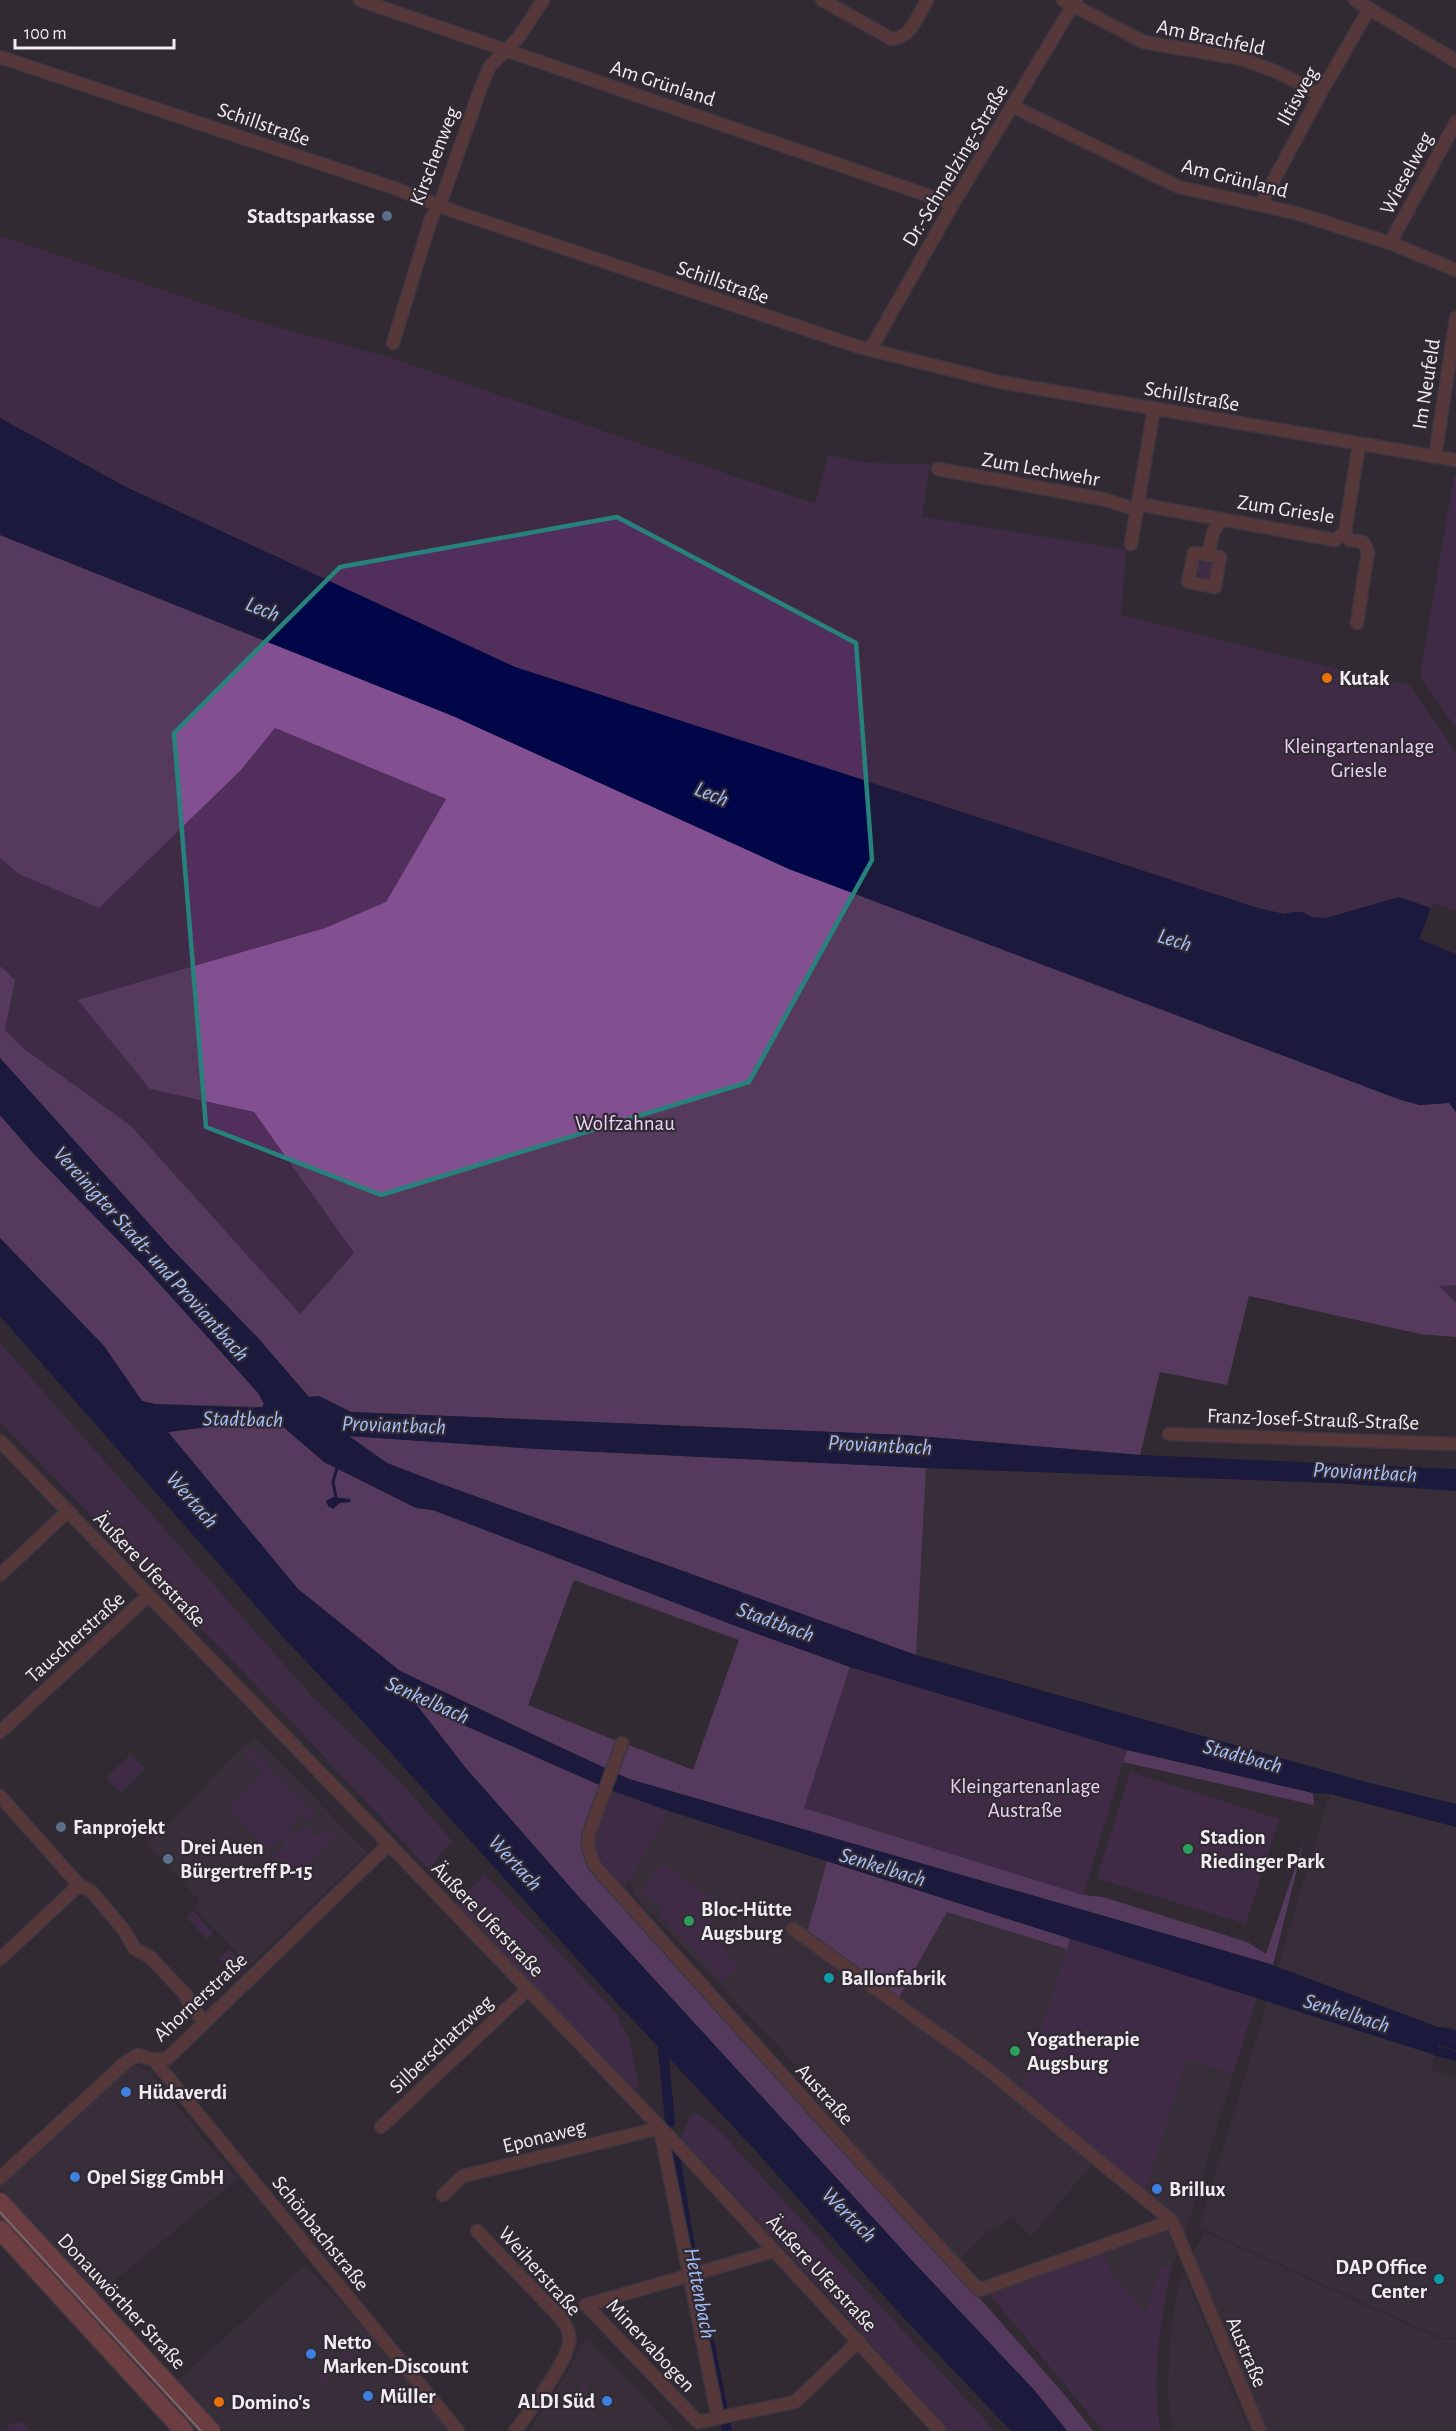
<svg xmlns="http://www.w3.org/2000/svg" width="1456" height="2431" viewBox="0 0 1456 2431" font-family="'Alegreya Sans',sans-serif">
	<rect width="100%" height="100%" fill="#312a33"/>
	<path fill="#3f3442" d="M 926,1468 L 1333,1483 L 1456,1491 L 1456,1804 L 1366,1782 L 916,1655 Z
		M 254,1736 L 367,1852 L 249,1966 L 194,1907 L 200,1901 L 147,1844 Z
		M 1330,1794 L 1456,1827 L 1456,2028 L 1444,2025 L 1443,2029 L 1278,1967 Z
		M 669,1811 L 827,1861 L 807,1933 L 898,1998 L 947,1912 L 1067,1949 L 1022,2089 L 989,2064 L 982,2070 L 1094,2162 L 1031,2236 L 1011,2216 L 1001,2226 L 988,2231 L 958,2261 L 812,2102 L 821,2091 L 637,1898 L 629,1882 Z
		M 1268,2001 L 1435,2055 L 1431,2071 L 1456,2078 L 1456,2337 L 1442,2338 L 1199,2227 Z
		M 1187,2058 L 1233,2074 L 1185,2234 L 1175,2216 L 1145,2191 Z
		M 131,2065 L 149,2072 L 237,2179 L 97,2295 L 0,2189 L 0,2186 Z
		M 1165,2227 L 1177,2257 L 1171,2267 L 1160,2269 L 1145,2314 L 1112,2274 L 1103,2250 Z
		M 1205,2232 L 1441,2340 L 1456,2339 L 1456,2431 L 1268,2431 L 1193,2253 Z
		M 305,2265 L 368,2332 L 450,2431 L 224,2431 L 177,2381 Z
		M 1183,2272 L 1249,2431 L 1173,2431 L 1168,2395 L 1169,2358 L 1174,2307 Z
		M 587,2337 L 676,2431 L 529,2431 L 570,2367 Z"/>
	<path fill="#522e5d" d="M 0,236 L 268,325 L 385,356 L 815,504 L 828,455 L 869,463 L 930,464 L 922,517 L 1126,550 L 1121,615 L 1287,657 L 1409,685 L 1456,752 L 1456,911 L 1433,903 L 1431,908 L 1411,901 L 1392,898 L 1353,912 L 1326,918 L 1311,917 L 1303,912 L 1293,912 L 1284,914 L 1258,908 L 515,667 L 126,487 L 0,418 Z
		M 1454,477 L 1456,477 L 1456,728 L 1420,676 Z
		M1197 570a9 9 0 1 1 18 0a9 9 0 1 1-18 0Z
		M 275,728 L 446,799 L 386,902 L 325,928 L 150,1089 L 254,1112 L 354,1253 L 299,1314 L 131,1126 L 23,1048 L 5,1030 L 15,980 L 0,966 L 0,858 L 19,874 L 99,908 L 241,770 Z
		M 1456,1285 L 1456,1303 L 1438,1286 Z
		M 0,1343 L 311,1695 L 403,1785 L 452,1841 L 429,1869 L 288,1718 L 0,1422 Z
		M 850,1667 L 1127,1750 L 1083,1895 L 804,1808 Z
		M 248,1746 L 318,1817 L 312,1822 L 243,1752 Z
		M 131,1754 L 145,1768 L 121,1793 L 106,1778 Z
		M 1130,1772 L 1279,1819 L 1246,1924 L 1097,1878 Z
		M 262,1773 L 303,1815 L 287,1832 L 293,1836 L 305,1825 L 317,1838 L 328,1828 L 336,1836 L 295,1879 L 273,1857 L 285,1845 L 282,1837 L 268,1850 L 227,1808 Z
		M 605,1789 L 669,1811 L 629,1882 L 618,1893 L 601,1875 L 589,1833 Z
		M 662,1863 L 722,1907 L 706,1929 L 739,1965 L 722,1981 L 660,1915 L 664,1909 L 641,1892 Z
		M 485,1874 L 614,2011 L 629,2039 L 639,2087 L 632,2089 L 455,1904 Z
		M 193,1911 L 213,1933 L 207,1939 L 186,1917 Z
		M 1070,1938 L 1257,1997 L 1233,2074 L 1187,2059 L 1145,2191 L 1022,2089 Z
		M 229,1949 L 246,1968 L 237,1977 L 219,1958 Z
		M 694,2113 L 706,2119 L 725,2137 L 995,2431 L 947,2431 L 846,2315 L 681,2138 L 690,2115 Z
		M 1103,2250 L 1112,2274 L 1145,2313 L 1160,2268 L 1171,2267 C 1160,2324 1152,2373 1160,2431 L 1103,2431 L 987,2291 Z
		M 365,2335 L 369,2339 L 321,2384 L 317,2379 Z
		M 588,2377 C 591,2390 577,2411 564,2413 Z
		M 18,2422 L 26,2425 L 29,2431 L 5,2431 L 10,2424 Z"/>
	<path fill="#824f91" d="M 0,535 L 453,716 L 789,869 L 1419,1105 L 1449,1103 L 1456,1112 L 1456,1285 L 1439,1286 L 1456,1303 L 1456,1337 L 1420,1334 L 1249,1296 L 1227,1385 L 1160,1372 L 1140,1455 L 905,1435 L 351,1412 L 319,1396 L 309,1397 L 258,1338 L 170,1247 L 0,1058 L 0,966 L 15,980 L 5,1030 L 23,1048 L 131,1126 L 300,1314 L 354,1253 L 254,1112 L 150,1089 L 78,1000 L 325,928 L 386,902 L 446,799 L 275,728 L 241,770 L 99,908 L 19,874 L 0,858 Z
		M 0,1115 L 34,1154 L 146,1269 L 259,1393 L 264,1404 L 262,1407 L 155,1404 L 142,1401 L 104,1346 L 0,1238 Z
		M 255,1421 L 280,1424 L 324,1462 L 416,1508 L 433,1510 L 733,1625 L 850,1667 L 804,1808 L 1083,1895 L 1103,1897 L 1247,1942 L 1266,1954 L 1304,1841 L 1273,1965 L 629,1779 L 618,1774 L 629,1745 L 693,1770 L 739,1640 L 574,1580 L 528,1705 L 617,1741 L 607,1769 L 400,1671 L 298,1589 L 168,1432 Z
		M 348,1436 L 538,1449 L 926,1468 L 916,1655 L 436,1482 L 387,1463 Z
		M 415,1703 L 601,1786 L 583,1846 L 590,1868 L 976,2294 L 1064,2394 L 1093,2431 L 1067,2431 L 1035,2391 L 918,2267 L 578,1896 L 465,1767 Z
		M 1127,1750 L 1313,1793 L 1314,1805 L 1123,1762 Z
		M 827,1861 L 1070,1938 L 1067,1949 L 947,1912 L 898,1999 L 807,1933 Z"/>
	<path fill="#000647" d="M 0,418 L 126,487 L 515,667 L 1258,908 L 1284,914 L 1293,912 L 1303,912 L 1311,917 L 1326,918 L 1399,897 L 1431,908 L 1419,939 L 1456,954 L 1456,1112 L 1449,1103 L 1419,1105 L 1398,1099 L 789,869 L 453,716 L 0,535 Z
		M 0,1058 L 170,1247 L 258,1338 L 309,1397 L 319,1396 L 351,1412 L 905,1435 L 1140,1455 L 1456,1469 L 1456,1491 L 1333,1483 L 926,1468 L 538,1449 L 349,1436 L 387,1463 L 436,1482 L 916,1655 L 1366,1782 L 1456,1804 L 1456,1827 L 1330,1794 L 1313,1793 L 1127,1750 L 850,1667 L 733,1625 L 433,1510 L 416,1508 L 324,1462 L 280,1424 L 255,1421 L 168,1432 L 298,1589 L 400,1671 L 525,1731 L 629,1779 L 1267,1963 L 1443,2029 L 1441,2037 L 1456,2042 L 1456,2050 L 1438,2045 L 1435,2055 L 669,1811 L 611,1790 L 416,1704 L 465,1767 L 578,1896 L 918,2267 L 1035,2391 L 1067,2431 L 1011,2431 L 900,2314 L 756,2151 L 604,1989 L 355,1713 L 283,1637 L 0,1316 L 0,1238 L 104,1346 L 142,1401 L 155,1404 L 255,1408 L 262,1407 L 264,1404 L 258,1393 L 146,1269 L 34,1154 L 0,1115 Z
		M 333,1497 L 350,1499 L 351,1502 L 340,1503 L 333,1509 L 328,1506 L 326,1501 Z"/>
	<g fill="none" stroke-linecap="round" stroke-linejoin="round">
		<path stroke="#000647" stroke-width="3" d="M 336,1497 L 333,1482 L 337,1468"/>
		<path stroke="#000647" stroke-width="10" d="M 1442,2032 L 1456,2036
			M 662,2039 L 670,2122
			M 1436,2051 L 1456,2056
			M 675,2155 L 687,2230 L 727,2431"/>
		<defs>
			<path id="minor" d="M 360,0 L 953,204
				M 822,0 L 892,39 C 911,38 918,15 927,0
				M 1063,0 L 1144,42 L 1242,59 L 1279,73 L 1320,94
				M 1355,0 L 1456,61
				M 0,57 L 391,187 L 459,213 L 859,347 L 1000,382 L 1456,460
				M 1012,106 L 1179,187 L 1296,213 L 1390,243 L 1456,270
				M 1261,204 L 1320,94 L 1369,9
				M 1390,243 L 1456,122
				M 393,343 L 431,219 L 443,196 L 481,87 L 490,66 L 519,37 L 543,0
				M 870,350 L 953,204 L 1076,0
				M 1435,457 L 1456,318
				M 938,469 L 1107,500 L 1137,510
				M 1138,504 L 1335,540 L 1345,532 L 1359,444
				M 1343,534 L 1350,540 L 1363,542 L 1368,551 L 1357,623
				M 1131,544 L 1154,409
				M 1208,555 L 1220,557 L 1215,587 L 1188,582 L 1194,553 L 1208,555 L 1213,533 L 1221,519
				M 1169,1434 L 1456,1444
				M 0,1441 L 389,1844 L 678,2146 L 940,2431
				M 0,1575 L 67,1512
				M 0,1732 L 149,1595
				M 622,1743 L 589,1833 L 588,1846 L 594,1865 L 840,2139 L 979,2290 L 1172,2221
				M 0,1796 L 79,1885 L 91,1891 L 123,1929 L 135,1949 L 150,1957 L 186,1995 L 190,2006 L 205,2022
				M 793,1929 L 986,2068 L 1172,2221 L 1260,2431
				M 0,1959 L 79,1885
				M 154,2060 L 458,2431
				M 381,2127 L 528,1989
				M 0,2178 L 126,2062 L 138,2055 L 154,2060 L 168,2058 L 389,1844
				M 443,2195 L 463,2176 L 660,2128 L 718,2418
				M 477,2231 L 560,2317 C 566,2325 571,2333 569,2343 C 566,2364 529,2412 515,2431
				M 774,2251 L 586,2305 L 698,2422 L 795,2402 L 859,2341"/>
			<path id="secondary" d="M 0,2202 L 211,2431
				M 0,2230 L 184,2431"/>
		</defs>
		<use href="#minor" stroke="#4c454e" stroke-width="15"/>
		<use href="#secondary" stroke="#4c454e" stroke-width="21"/>
		<use href="#minor" stroke="#844a46" stroke-width="12"/>
		<use href="#secondary" stroke="#b35852" stroke-width="18"/>
		<path stroke="#d0cad1" stroke-width="1.5" d="M 0,2212 L 201,2431"/>
	</g>
	<path d="M0 0H1456V2431H0ZM 617,517 L 856,643 L 872,860 L 749,1082 L 381,1195 L 206,1127 L 174,733 L 340,567 Z" fill="#312a33" fill-opacity=".55" fill-rule="evenodd"/>
	<path fill="none" stroke="#26827b" stroke-width="4.5" stroke-linejoin="round" d="M 617,517 L 856,643 L 872,860 L 749,1082 L 381,1195 L 206,1127 L 174,733 L 340,567 Z"/>
	<g fill="#5c6f8a" stroke="#312a33" stroke-width="2">
		<circle cx="387" cy="216" r="6"/>
		<circle cx="61" cy="1827" r="6"/>
		<circle cx="168" cy="1859" r="6"/>
	</g>
	<g fill="#e8710a" stroke="#312a33" stroke-width="2">
		<circle cx="1327" cy="678" r="6"/>
		<circle cx="219" cy="2402" r="6"/>
	</g>
	<g fill="#2e9e5b" stroke="#312a33" stroke-width="2">
		<circle cx="1188" cy="1849" r="6"/>
		<circle cx="689" cy="1921" r="6"/>
		<circle cx="1015" cy="2051" r="6"/>
	</g>
	<g fill="#0f9aa8" stroke="#312a33" stroke-width="2">
		<circle cx="829" cy="1978" r="6"/>
		<circle cx="1439" cy="2279" r="6"/>
	</g>
	<g fill="#3f7fe0" stroke="#312a33" stroke-width="2">
		<circle cx="126" cy="2092" r="6"/>
		<circle cx="75" cy="2177" r="6"/>
		<circle cx="1157" cy="2189" r="6"/>
		<circle cx="311" cy="2354" r="6"/>
		<circle cx="368" cy="2396" r="6"/>
		<circle cx="607" cy="2401" r="6"/>
	</g>
	<g text-anchor="middle" stroke-width="4.5" stroke-linejoin="round" paint-order="stroke">
		<g font-size="21" fill="#f1ecf2" stroke="#312a33">
			<text transform="translate(1211 37) rotate(12)" y="7">Am Brachfeld</text>
			<text transform="translate(663 83) rotate(18)" y="7">Am Grünland</text>
			<text transform="translate(1297 96) rotate(-61)" y="7">Iltisweg</text>
			<text transform="translate(264 124) rotate(19)" y="7">Schillstraße</text>
			<text transform="translate(434 156) rotate(-69)" y="7">Kirschenweg</text>
			<text transform="translate(955 165) rotate(-59)" y="7">Dr.-Schmelzing-Straße</text>
			<text transform="translate(1406 173) rotate(-62)" y="7">Wieselweg</text>
			<text transform="translate(1235 178) rotate(14)" y="7">Am Grünland</text>
			<text transform="translate(723 282) rotate(19)" y="7">Schillstraße</text>
			<text transform="translate(1426 384) rotate(-81)" y="7">Im Neufeld</text>
			<text transform="translate(1192 396) rotate(10)" y="7">Schillstraße</text>
			<text transform="translate(1041 469) rotate(10)" y="7">Zum Lechwehr</text>
			<text transform="translate(1286 509) rotate(9)" y="7">Zum Griesle</text>
			<text transform="translate(1313 1419) rotate(2)" y="7">Franz-Josef-Strauß-Straße</text>
			<text transform="translate(150 1569) rotate(46)" y="7">Äußere Uferstraße</text>
			<text transform="translate(75 1637) rotate(-42)" y="7">Tauscherstraße</text>
			<text transform="translate(488 1919) rotate(46)" y="7">Äußere Uferstraße</text>
			<text transform="translate(200 1997) rotate(-43)" y="7">Ahornerstraße</text>
			<text transform="translate(441 2044) rotate(-43)" y="7">Silberschatzweg</text>
			<text transform="translate(825 2094) rotate(48)" y="7">Austraße</text>
			<text transform="translate(544 2136) rotate(-14)" y="7">Eponaweg</text>
			<text transform="translate(321 2233) rotate(51)" y="7">Schönbachstraße</text>
			<text transform="translate(540 2271) rotate(48)" y="7">Weiherstraße</text>
			<text transform="translate(822 2273) rotate(47)" y="7">Äußere Uferstraße</text>
			<text transform="translate(122 2301) rotate(47)" y="7">Donauwörther Straße</text>
			<text transform="translate(651 2345) rotate(47)" y="7">Minervabogen</text>
			<text transform="translate(1247 2352) rotate(67)" y="7">Austraße</text>
		</g>
		<g font-size="21" font-weight="bold" fill="#f1ecf2" stroke="#312a33" text-anchor="start">
			<text x="375" y="223" text-anchor="end">Stadtsparkasse</text>
			<text x="1339" y="685">Kutak</text>
			<text x="73" y="1834">Fanprojekt</text>
			<text x="1200" y="1844">Stadion<tspan x="1200" dy="24">Riedinger Park</tspan></text>
			<text x="180" y="1854">Drei Auen<tspan x="180" dy="24">Bürgertreff P-15</tspan></text>
			<text x="701" y="1916">Bloc-Hütte<tspan x="701" dy="24">Augsburg</tspan></text>
			<text x="841" y="1985">Ballonfabrik</text>
			<text x="1027" y="2046">Yogatherapie<tspan x="1027" dy="24">Augsburg</tspan></text>
			<text x="138" y="2099">Hüdaverdi</text>
			<text x="87" y="2184">Opel Sigg GmbH</text>
			<text x="1169" y="2196">Brillux</text>
			<text x="1427" y="2274" text-anchor="end">DAP Office<tspan x="1427" dy="24">Center</tspan></text>
			<text x="323" y="2349">Netto<tspan x="323" dy="24">Marken-Discount</tspan></text>
			<text x="380" y="2403">Müller</text>
			<text x="595" y="2408" text-anchor="end">ALDI Süd</text>
			<text x="231" y="2409">Domino's</text>
		</g>
		<g font-size="21" fill="#ecd0f6" stroke="#312a33">
			<text x="1359" y="753">Kleingartenanlage<tspan x="1359" dy="24">Griesle</tspan></text>
			<text x="625" y="1130">Wolfzahnau</text>
			<text x="1025" y="1793">Kleingartenanlage<tspan x="1025" dy="24">Austraße</tspan></text>
		</g>
		<g font-size="22" font-style="italic" fill="#a6c2fc" stroke="#312a33">
			<text transform="translate(263 608) rotate(22)" y="8">Lech</text>
			<text transform="translate(712 793) rotate(22)" y="8">Lech</text>
			<text transform="translate(1175 939) rotate(17)" y="8">Lech</text>
			<text transform="translate(152 1253) rotate(48)" y="8">Vereinigter Stadt- und Proviantbach</text>
			<text transform="translate(243 1418) rotate(1)" y="8">Stadtbach</text>
			<text transform="translate(394 1424) rotate(2)" y="8">Proviantbach</text>
			<text transform="translate(880 1444) rotate(3)" y="8">Proviantbach</text>
			<text transform="translate(1365 1471) rotate(3)" y="8">Proviantbach</text>
			<text transform="translate(193 1499) rotate(49)" y="8">Wertach</text>
			<text transform="translate(776 1621) rotate(20)" y="8">Stadtbach</text>
			<text transform="translate(428 1699) rotate(24)" y="8">Senkelbach</text>
			<text transform="translate(1243 1755) rotate(15)" y="8">Stadtbach</text>
			<text transform="translate(516 1862) rotate(47)" y="8">Wertach</text>
			<text transform="translate(883 1866) rotate(17)" y="8">Senkelbach</text>
			<text transform="translate(1347 2012) rotate(17)" y="8">Senkelbach</text>
			<text transform="translate(850 2214) rotate(45)" y="8">Wertach</text>
			<text transform="translate(701 2293) rotate(79)" y="8">Hettenbach</text>
		</g>
	</g>
	<path d="M15 39v9h159v-9" fill="none" stroke="#f1ecf2" stroke-width="3"/>
	<text x="24" y="39" font-size="18" fill="#f1ecf2" stroke="#312a33" stroke-width="4.5" paint-order="stroke">100 m</text>
</svg>
